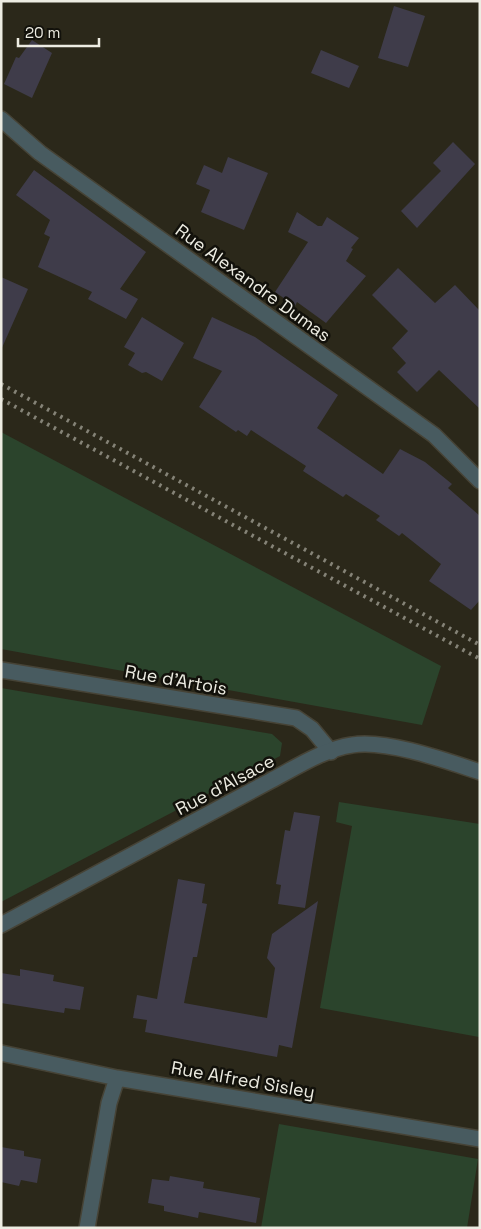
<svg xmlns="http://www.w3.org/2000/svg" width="481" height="1229" viewBox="0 0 481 1229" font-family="'Space Grotesk',sans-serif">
	<rect width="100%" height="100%" fill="#2b281a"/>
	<path fill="#2b442c" d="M 1,432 L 441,666 L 422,725 L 1,649 Z
		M 1,688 L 272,734 L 282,743 L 280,756 L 1,902 Z
		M 339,802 L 480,824 L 479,1037 L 320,1008 L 352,826 L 336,822 Z
		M 279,1124 L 478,1159 L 467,1228 L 261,1228 Z"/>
	<path fill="#3f3c4a" d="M 394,6 L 425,16 L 408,67 L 378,58 Z
		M 32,40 L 52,53 L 32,98 L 4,84 L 16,57 L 19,58 Z
		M 321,50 L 359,66 L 349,88 L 311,73 Z
		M 453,142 L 475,164 L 417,228 L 401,211 L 441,171 L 433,163 Z
		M 228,157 L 268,173 L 244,230 L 201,212 L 210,190 L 196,184 L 204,165 L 222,173 Z
		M 34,170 L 146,252 L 120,289 L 138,299 L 126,319 L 88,299 L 92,292 L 38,267 L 50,237 L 44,234 L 50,220 L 16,195 Z
		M 297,212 L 318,226 L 322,226 L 327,217 L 359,238 L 351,248 L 353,249 L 346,261 L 366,276 L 326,323 L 297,302 L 295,306 L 275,292 L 308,242 L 288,232 Z
		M 398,268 L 435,303 L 455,285 L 480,311 L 480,409 L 439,370 L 417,392 L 397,372 L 406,363 L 392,348 L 408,331 L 372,295 Z
		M 1,277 L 28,289 L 1,350 Z
		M 142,317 L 184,343 L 162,381 L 146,372 L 142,373 L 128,365 L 135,353 L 124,347 Z
		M 212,317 L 255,337 L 338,395 L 317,428 L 383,474 L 400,449 L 425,462 L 452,484 L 448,488 L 480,516 L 480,600 L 471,610 L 429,581 L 441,564 L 402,533 L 399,536 L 376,520 L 380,516 L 346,494 L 343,497 L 303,471 L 306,466 L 251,430 L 247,436 L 238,430 L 236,432 L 199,407 L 222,371 L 193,358 Z
		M 294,812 L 320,816 L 305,908 L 278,904 L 281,885 L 276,884 L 285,830 L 290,831 Z
		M 178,879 L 205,884 L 202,903 L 207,904 L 197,957 L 193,957 L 184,1003 L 267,1018 L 275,968 L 267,958 L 272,934 L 318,901 L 292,1048 L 279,1045 L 277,1057 L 145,1032 L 147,1020 L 133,1018 L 137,995 L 157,999 Z
		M 20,969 L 54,975 L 53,981 L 84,987 L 80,1010 L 65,1008 L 64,1013 L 1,1003 L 1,973 L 20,976 Z
		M 1,1147 L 24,1151 L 24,1156 L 41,1159 L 37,1183 L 21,1180 L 19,1186 L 1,1182 Z
		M 170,1176 L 204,1182 L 203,1188 L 260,1198 L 256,1223 L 199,1212 L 198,1218 L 164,1211 L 164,1206 L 148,1203 L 152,1179 L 169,1181 Z"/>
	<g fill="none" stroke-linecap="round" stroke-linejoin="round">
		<defs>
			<path id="minor" d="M 1,670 L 296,718 L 312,729 L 331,752
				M 1,1053 L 117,1078 L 480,1139
				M 87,1228 L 109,1103 L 117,1078"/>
			<path id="tertiary" d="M 1,119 L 40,153 L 434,435 L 480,481
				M 1,925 L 270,781 C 295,768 324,749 352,745 C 386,739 447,761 480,772"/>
		</defs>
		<use href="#minor" stroke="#464336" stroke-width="18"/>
		<use href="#tertiary" stroke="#464336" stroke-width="18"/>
		<use href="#minor" stroke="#485b60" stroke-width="15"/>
		<use href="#tertiary" stroke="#485b60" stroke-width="15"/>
		<path stroke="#858377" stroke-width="4" stroke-dasharray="2.5 5" stroke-linecap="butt" d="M 1,384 L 480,645
			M 1,399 L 480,659"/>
	</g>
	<g text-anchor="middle" stroke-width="5" stroke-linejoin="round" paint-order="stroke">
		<g font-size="18" fill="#edece2" stroke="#12110b">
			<text transform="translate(253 283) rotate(36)" y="6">Rue Alexandre Dumas</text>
			<text transform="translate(176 680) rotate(10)" y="6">Rue d'Artois</text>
			<text transform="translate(225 785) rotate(-28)" y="6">Rue d'Alsace</text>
			<text transform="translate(243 1080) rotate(10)" y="6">Rue Alfred Sisley</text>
		</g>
	</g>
	<rect width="481" height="1229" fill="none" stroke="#edece2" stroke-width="5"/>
	<path d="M18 38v8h81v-8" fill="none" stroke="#edece2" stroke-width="2.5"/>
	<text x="25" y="38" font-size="15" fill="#edece2" stroke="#12110b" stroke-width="4" paint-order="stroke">20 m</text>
</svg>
